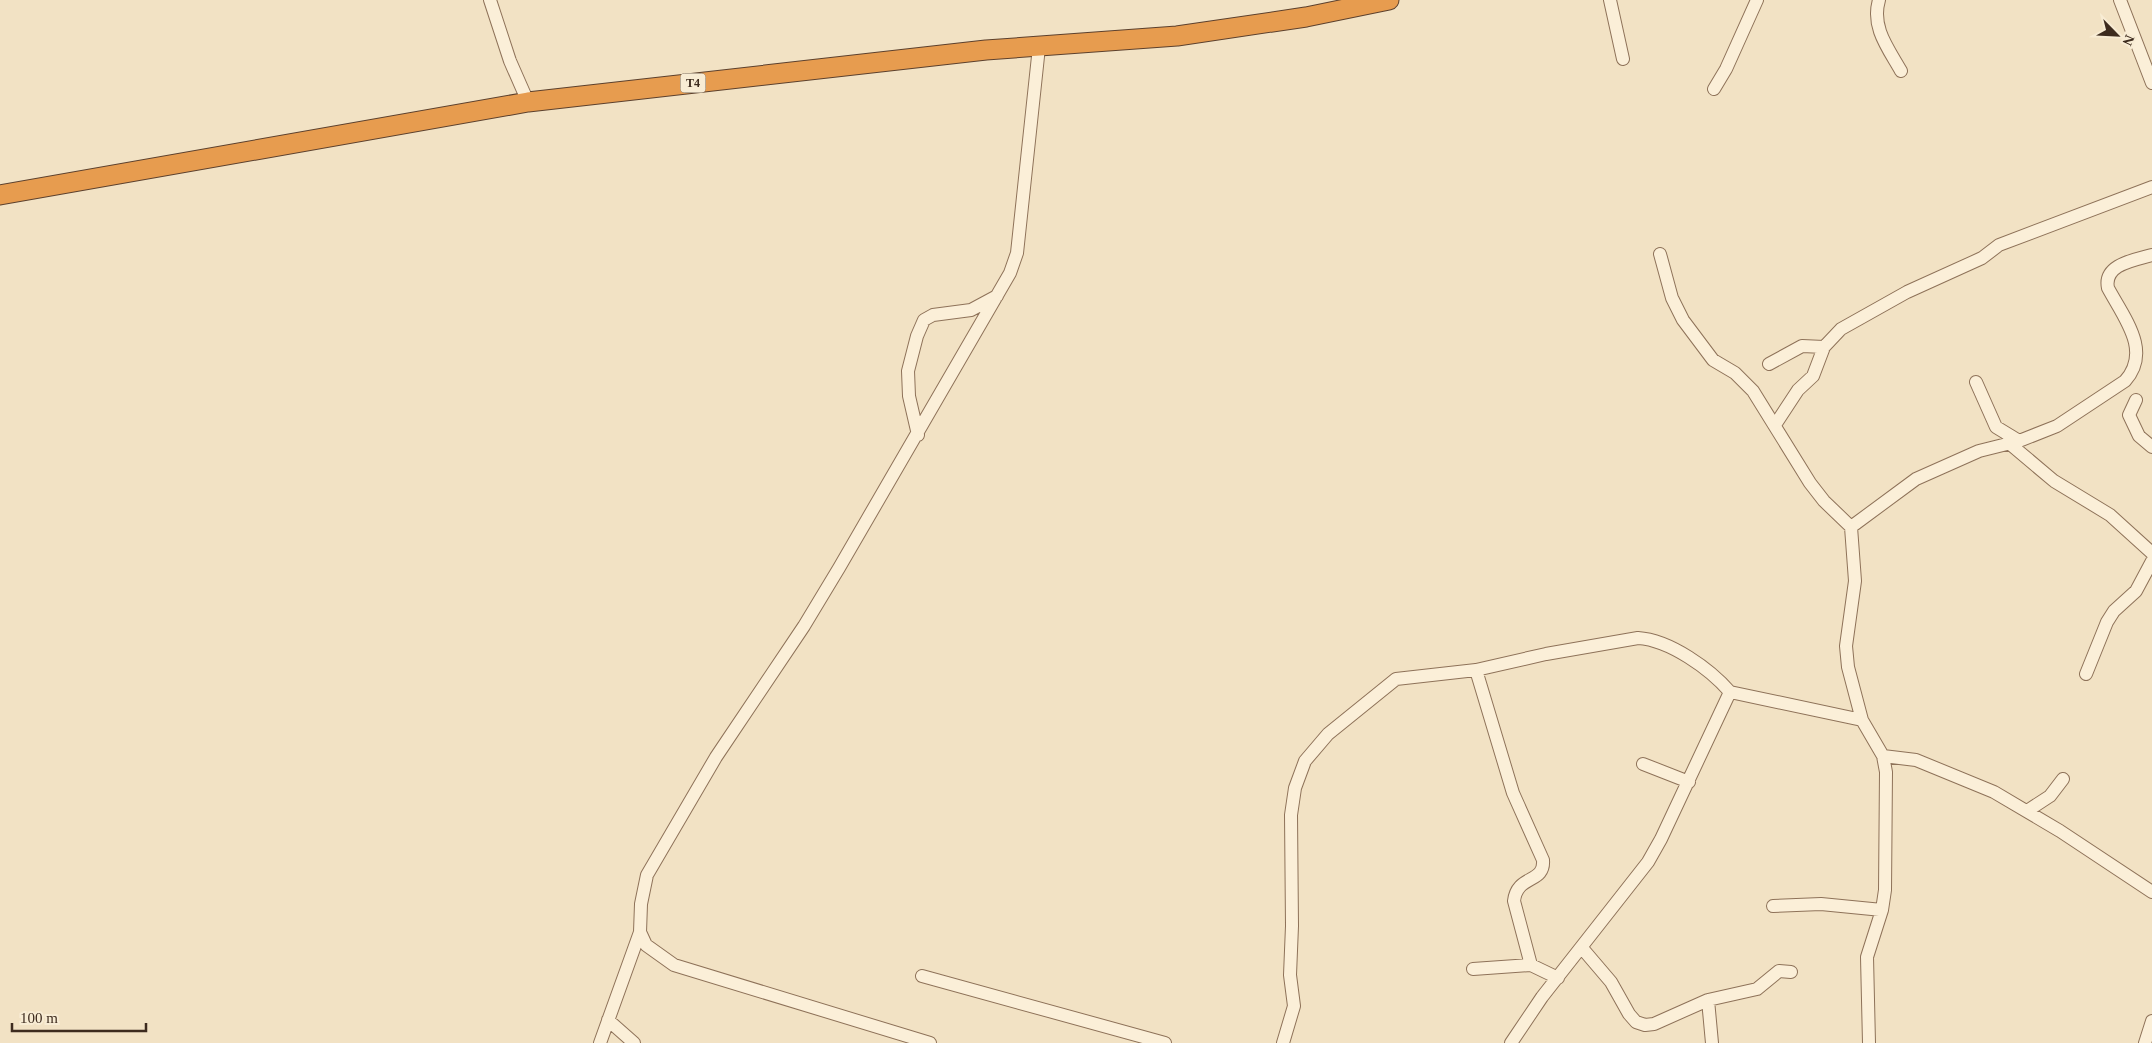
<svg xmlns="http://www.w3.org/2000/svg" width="2152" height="1043" viewBox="0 0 2152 1043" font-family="'Times New Roman',serif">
	<rect width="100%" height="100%" fill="#f2e2c4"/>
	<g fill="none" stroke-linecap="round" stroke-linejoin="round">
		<defs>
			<path id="minor" d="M 490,0 L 510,61 L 528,102
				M 1610,0 L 1623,59
				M 1879,0 C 1871,27 1888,48 1901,71
				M 2120,0 L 2152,83
				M 1714,89 L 1726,69 L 1757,0
				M 1660,254 L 1672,298 L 1683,320 L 1713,360 L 1735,373 L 1753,391 L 1810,483 L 1824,501 L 1851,527 L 1855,581 L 1846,646 L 1848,667 L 1862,720
				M 1769,364 L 1802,346 L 1824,347
				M 1976,382 L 1996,427 L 2019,441
				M 2136,400 L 2129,415 L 2139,436 L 2152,447
				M 1775,425 L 1798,390 L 1813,376 L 1824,347 L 1841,329 L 1907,292 L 1982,258 L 1999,245 L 2152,187
				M 918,435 L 909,396 L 908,371 L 917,336 L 924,320 L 933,315 L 971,310 L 997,296
				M 2010,444 L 2054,481 L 2110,515 L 2152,553
				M 1851,527 L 1916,479 L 1979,451 L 2019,441 L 2057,426 L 2125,381 C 2152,351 2124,318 2108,288 C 2103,264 2135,260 2152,255
				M 1476,670 L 1513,793 L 1543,860 C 1545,884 1517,874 1514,901 L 1531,965 L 1558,978
				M 2086,674 L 2107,622 L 2114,611 L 2136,591 L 2152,561
				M 1883,756 L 1916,760 L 1994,792 L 2060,831 L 2152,892
				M 1643,764 L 1689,782
				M 2027,811 L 2050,796 L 2063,779
				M 1773,906 L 1821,904 L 1882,910
				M 1582,948 L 1611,982 L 1629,1014 L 1636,1022 L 1645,1025 L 1654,1024 L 1708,1000 L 1757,989 L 1779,971 L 1791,972
				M 1473,969 L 1531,965
				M 922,976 L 1165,1043
				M 1708,1000 L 1712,1043
				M 608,1020 L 634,1043
				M 600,1043 L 640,932
				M 930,1043 L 674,965 L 646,945 L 640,932 L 641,904 L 647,875 L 716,757 L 804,626 L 839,568 L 1010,273 L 1017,253 L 1039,47
				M 1283,1043 L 1294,1006 L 1290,975 L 1292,926 L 1291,815 L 1295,788 L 1305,761 L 1328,734 L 1396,679 L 1476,670 L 1546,654 L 1638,638 C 1670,640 1710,669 1730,692 L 1862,720 L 1883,756 L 1886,772 L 1885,890 L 1882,910 L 1867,957 L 1869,1043
				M 1511,1043 L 1542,997 L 1648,862 L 1661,839 L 1730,692
				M 2145,1043 L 2152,1021"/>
			<path id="highway" d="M 0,195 L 528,102 L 986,50 L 1177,36 L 1306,17 L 1389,0"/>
		</defs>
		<use href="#minor" stroke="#8e7259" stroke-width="14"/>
		<use href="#highway" stroke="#5c402d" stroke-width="21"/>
		<use href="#minor" stroke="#fbefd8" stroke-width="12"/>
		<use href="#highway" stroke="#e79c4f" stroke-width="19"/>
	</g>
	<g text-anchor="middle" stroke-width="5" stroke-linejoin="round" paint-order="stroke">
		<rect fill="#f8ecd4" stroke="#756555" stroke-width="1" x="680.5" y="73.5" width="25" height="19" rx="4"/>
		<g font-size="12" font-weight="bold" fill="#3d2b1e">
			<text x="693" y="87">T4</text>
		</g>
	</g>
	<g transform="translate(2117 35) rotate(114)" stroke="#f8ecd4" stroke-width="4" paint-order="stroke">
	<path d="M0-4L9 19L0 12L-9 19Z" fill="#3d2b1e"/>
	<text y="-8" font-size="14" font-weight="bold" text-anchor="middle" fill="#3d2b1e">N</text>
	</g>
	<path d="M12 1023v8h134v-8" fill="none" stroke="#3d2b1e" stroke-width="2.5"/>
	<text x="20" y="1023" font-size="15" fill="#3d2b1e" stroke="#f8ecd4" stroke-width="4" paint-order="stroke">100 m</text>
</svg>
